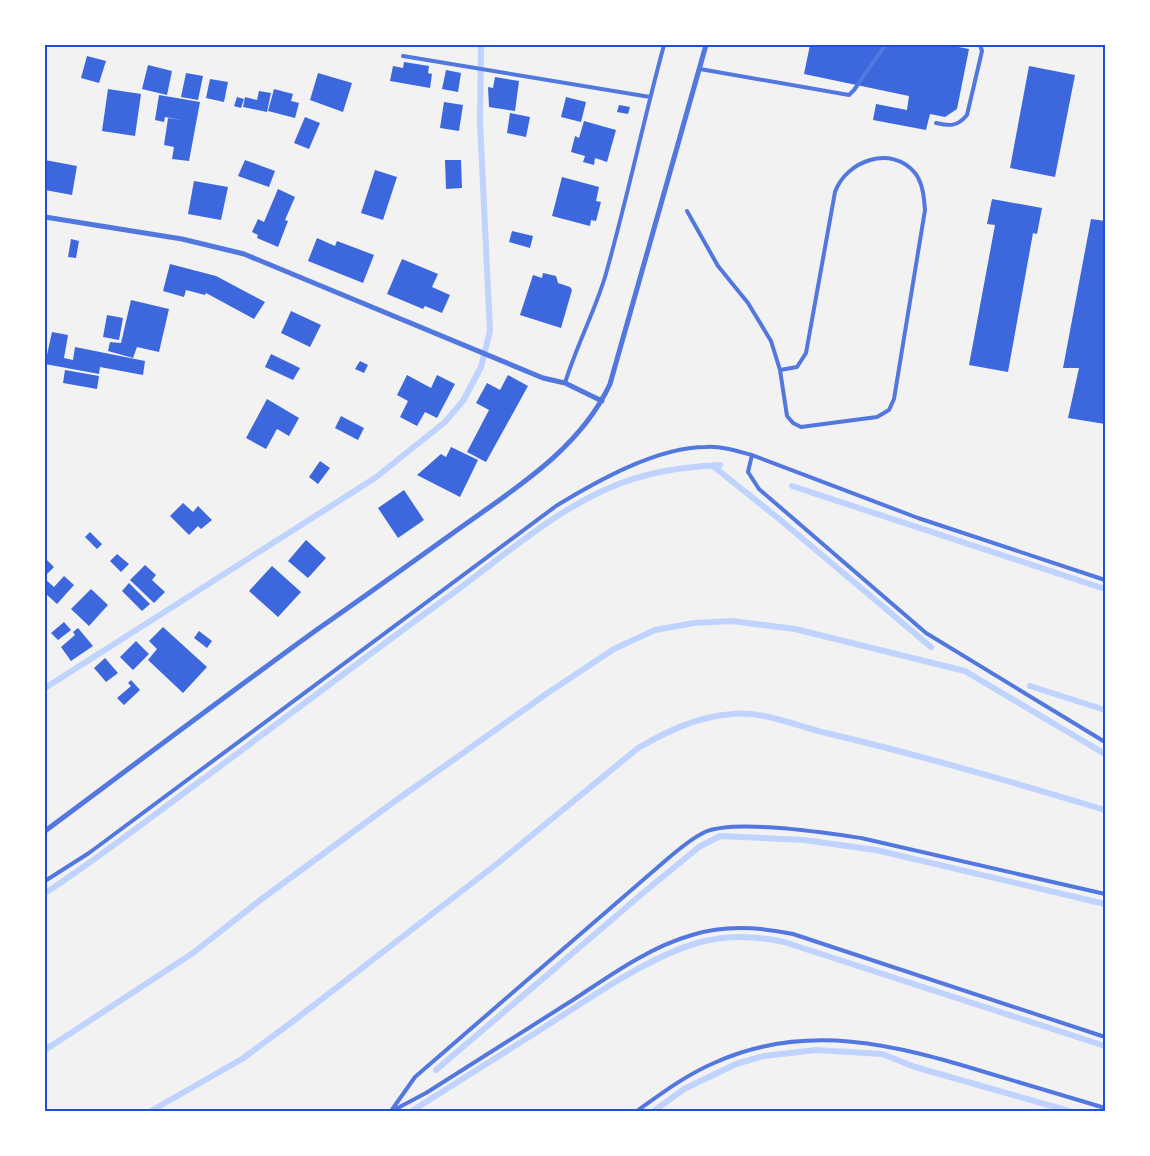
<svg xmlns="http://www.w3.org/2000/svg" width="1150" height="1156" viewBox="0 0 1150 1156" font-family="Quicksand,sans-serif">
	<rect width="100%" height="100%" fill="#f2f2f2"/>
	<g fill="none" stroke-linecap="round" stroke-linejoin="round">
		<path stroke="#bfd3fe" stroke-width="6" d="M 713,466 L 778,518 L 931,647
			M 792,486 L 1105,589
			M 1030,686 L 1105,710
			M 45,688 L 375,478 L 445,422 L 463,401 L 481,367 L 490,331 L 480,122 L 481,45
			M 45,893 C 93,862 138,827 184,793 C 271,729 357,663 445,599 C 498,561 549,514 609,488 C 645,472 682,467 720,465
			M 45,1050 L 193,953 L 259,901 L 391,804 L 549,692 L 614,649 L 655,630 L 694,623 L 731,621 L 795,629 L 965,671 L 1105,754
			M 436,1070 L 643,893 L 699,847 L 720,836 L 804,840 L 876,850 L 1105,904
			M 151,1111 L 242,1059 L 296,1019 L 498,863 L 638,748 C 668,731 698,716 733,714 C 763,711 797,726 826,733 C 920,755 1013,782 1105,810
			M 412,1111 C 460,1080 509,1050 557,1019 C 598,993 654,954 701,942 C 727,935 757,936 784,942 L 1105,1046
			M 654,1111 L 684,1089 L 736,1064 L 764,1056 L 816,1050 L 882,1054 L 915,1067 L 1069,1111"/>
	</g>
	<path fill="#3d67dc" d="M 810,45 L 948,45 L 969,49 L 957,109 L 945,117 L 930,114 L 926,130 L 873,120 L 876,104 L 907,110 L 909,96 L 804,74 Z
		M 87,56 L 106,61 L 99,83 L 81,78 Z
		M 404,62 L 429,66 L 428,73 L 432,74 L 430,88 L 390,81 L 393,66 L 403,68 Z
		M 148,65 L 172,71 L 167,95 L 142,89 Z
		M 1029,66 L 1075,75 L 1055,177 L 1010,168 Z
		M 446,70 L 461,73 L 458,92 L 442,89 Z
		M 186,73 L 203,76 L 198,100 L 181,97 Z
		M 318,73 L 352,83 L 343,112 L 310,100 Z
		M 495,77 L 519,81 L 515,111 L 489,107 L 488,87 L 493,88 Z
		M 210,79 L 228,82 L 224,102 L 206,98 Z
		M 108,89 L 141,94 L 135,136 L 102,131 Z
		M 274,89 L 293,94 L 291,101 L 299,103 L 295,118 L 268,111 Z
		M 259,91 L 271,93 L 267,112 L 243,107 L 245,97 L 257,100 Z
		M 159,95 L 200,102 L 189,161 L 172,159 L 174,147 L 164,145 L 168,118 L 182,120 L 165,117 L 164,122 L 155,120 Z
		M 237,97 L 244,99 L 241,108 L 234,106 Z
		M 566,97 L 586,102 L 581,122 L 561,117 Z
		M 444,102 L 463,105 L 459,131 L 440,128 Z
		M 619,105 L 630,107 L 628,114 L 617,112 Z
		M 510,113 L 530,117 L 526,137 L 507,133 Z
		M 305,117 L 320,123 L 309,149 L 294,143 Z
		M 584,121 L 616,130 L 607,162 L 595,158 L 594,165 L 583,162 L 585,156 L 571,152 L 575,136 L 579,138 Z
		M 45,160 L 77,166 L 72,195 L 45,190 Z
		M 245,160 L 275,171 L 269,187 L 238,176 Z
		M 445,160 L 461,160 L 462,188 L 446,189 Z
		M 375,170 L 397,177 L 383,220 L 361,213 Z
		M 562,177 L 599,187 L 596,201 L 601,202 L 596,221 L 591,220 L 590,226 L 552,216 Z
		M 194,181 L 228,187 L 221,220 L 188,214 Z
		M 278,189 L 295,197 L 285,220 L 288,221 L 278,247 L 257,238 L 258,235 L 252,232 L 258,219 L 264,222 Z
		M 992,199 L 1042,208 L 1037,234 L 1033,233 L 1008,372 L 969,365 L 995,225 L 987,224 Z
		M 1091,219 L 1105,221 L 1105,424 L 1068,418 L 1079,368 L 1063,368 Z
		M 512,231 L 533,236 L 530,248 L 509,242 Z
		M 317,238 L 335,246 L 337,241 L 374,255 L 363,283 L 308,261 Z
		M 71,239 L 79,241 L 76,258 L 68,257 Z
		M 402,259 L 438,274 L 432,287 L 450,295 L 442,313 L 425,306 L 423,309 L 387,294 Z
		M 170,264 L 216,276 L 265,302 L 254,319 L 206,293 L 205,295 L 186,290 L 184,297 L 163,291 Z
		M 543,273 L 556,276 L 558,283 L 570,287 L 572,290 L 561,328 L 520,315 L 533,275 L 542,278 Z
		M 131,300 L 169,309 L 159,352 L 137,347 L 133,358 L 108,351 L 110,342 L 121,343 Z
		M 291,311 L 321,325 L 310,347 L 281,333 Z
		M 107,315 L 123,318 L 119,340 L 103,337 Z
		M 52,332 L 68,335 L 64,358 L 73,360 L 75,347 L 145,361 L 143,375 L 100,367 L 99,374 L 45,364 Z
		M 271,354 L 300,368 L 293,380 L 265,367 Z
		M 360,361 L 368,365 L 364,373 L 355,369 Z
		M 65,370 L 99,376 L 97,389 L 63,383 Z
		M 407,375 L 431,388 L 437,375 L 455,384 L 437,418 L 425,412 L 417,426 L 400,417 L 408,401 L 397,395 Z
		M 508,375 L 528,386 L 486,462 L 467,452 L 489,410 L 476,403 L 487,383 L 500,390 Z
		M 267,399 L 299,418 L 289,436 L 277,429 L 266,449 L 246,438 Z
		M 341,416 L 364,428 L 358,440 L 335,428 Z
		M 451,447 L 478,460 L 460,497 L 417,475 L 441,454 L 446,457 Z
		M 320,461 L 330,468 L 318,484 L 309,477 Z
		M 404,490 L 424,520 L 398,538 L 378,508 Z
		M 183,503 L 193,512 L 198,506 L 212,520 L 201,529 L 198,526 L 189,535 L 170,516 Z
		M 90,532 L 102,544 L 97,549 L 85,537 Z
		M 306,540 L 326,558 L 308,578 L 288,561 Z
		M 117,554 L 129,564 L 121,572 L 110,561 Z
		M 45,558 L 54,567 L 45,576 Z
		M 145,565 L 156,575 L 152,580 L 165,592 L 154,603 L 130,580 Z
		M 272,566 L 301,592 L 278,617 L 249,591 Z
		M 64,576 L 74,585 L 57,604 L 45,593 L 45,579 L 54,587 Z
		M 129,583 L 150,604 L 142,611 L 122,591 Z
		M 91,589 L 108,605 L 89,626 L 71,609 Z
		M 64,622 L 71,630 L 58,640 L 51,633 Z
		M 163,627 L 207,667 L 183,693 L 148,660 L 157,649 L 149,641 Z
		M 78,628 L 93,646 L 71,661 L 61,647 L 75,635 L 73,632 Z
		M 199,631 L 212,641 L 207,648 L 194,638 Z
		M 136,641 L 149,654 L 133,670 L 120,657 Z
		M 105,658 L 118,673 L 106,682 L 94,668 Z
		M 131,680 L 140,690 L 124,705 L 117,698 L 131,686 L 128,683 Z"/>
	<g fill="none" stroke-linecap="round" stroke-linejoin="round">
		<path stroke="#5277de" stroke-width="4" d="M 403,56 L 650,97
			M 700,69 L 849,95 L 854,90 L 885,45
			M 936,123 C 950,126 957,127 967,115 L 982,51 L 980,45
			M 687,211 L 718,266 L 748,303 L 771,341 L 780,370 L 787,416 L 793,423 L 801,427 L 877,417 L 889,410 L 894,399 L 925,210 C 924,198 923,183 915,173 C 891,144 846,161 835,192 L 806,353 L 797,367 L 780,370
			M 565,383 C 576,347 594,313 605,277 C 627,200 643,122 664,45
			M 752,455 L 748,472 L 759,489 L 926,633 L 1105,742
			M 45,881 L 89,853 L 556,506 C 597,481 657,447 706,447 C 722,446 737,451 752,455 L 918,518 L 1105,580
			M 391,1111 L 415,1077 L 665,861 C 677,851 690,839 705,832 C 736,819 826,833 861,838 L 1105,894
			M 392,1111 L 426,1093 C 476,1061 526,1030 576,998 C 612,974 650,947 692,935 C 724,925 760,927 793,934 L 1105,1037
			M 637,1111 C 662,1093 686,1075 714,1063 C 806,1021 897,1045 988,1073 C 1027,1085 1066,1096 1105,1108"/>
		<path stroke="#5277de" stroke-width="5" d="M 45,217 L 182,239 L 244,254 L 543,378 L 565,383 L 602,401
			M 45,831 C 135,764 224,697 315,631 C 361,599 407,566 453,533 C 511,491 579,451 610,384 L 706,45"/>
	</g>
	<rect width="1150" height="1156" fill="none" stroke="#ffffff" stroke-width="92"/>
	<rect x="46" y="46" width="1058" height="1064" fill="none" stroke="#1d4ed8" stroke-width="2"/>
</svg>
